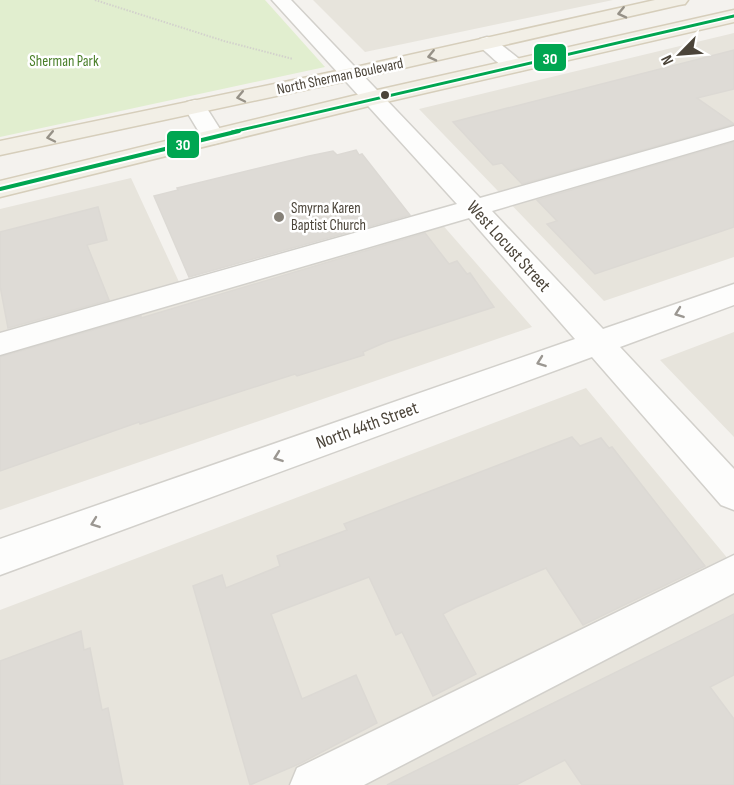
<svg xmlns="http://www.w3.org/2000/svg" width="734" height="785" viewBox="0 0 734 785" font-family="'Sofia Sans Condensed',sans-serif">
	<rect width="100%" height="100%" fill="#f4f2ee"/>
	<path fill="#e7e4dc" d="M 313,0 L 613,0 L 365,52 Z
		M 734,33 L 734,257 L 604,301 L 419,109 Z
		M 131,178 L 180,284 L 433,214 L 532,327 L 0,510 L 0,209 Z
		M 734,332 L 734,437 L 660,360 Z
		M 586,388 L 734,566 L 734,785 L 0,785 L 0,610 Z"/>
	<path fill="#e1eecf" d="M 0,0 L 265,0 L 325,67 L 0,137 Z"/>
	<path fill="#dedbd6" stroke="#dcd9d4" stroke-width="1.5" d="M 734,50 L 734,89 L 697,98 L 734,124 L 522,184 L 502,163 L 493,165 L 453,122 Z
		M 734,142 L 734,227 L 595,274 L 547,224 L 557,221 L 537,200 Z
		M 356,150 L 359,155 L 362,154 L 410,215 L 189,277 L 154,196 L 178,190 L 177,188 L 309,156 L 333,151 L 337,155 Z
		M 98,207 L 107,240 L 87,245 L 109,300 L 8,328 L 0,286 L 0,232 Z
		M 425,233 L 449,264 L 457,261 L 467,274 L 470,273 L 494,307 L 386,342 L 363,352 L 364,355 L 297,376 L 295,374 L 140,424 L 139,422 L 0,471 L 0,357 L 141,316 L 141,318 Z
		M 572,437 L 580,446 L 601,438 L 609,448 L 612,447 L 705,566 L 583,625 L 546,568 L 456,607 L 443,614 L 476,674 L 433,696 L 402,632 L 396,635 L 369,577 L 271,614 L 302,699 L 356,675 L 377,723 L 301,763 L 250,785 L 193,586 L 222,575 L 226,588 L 280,566 L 277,556 L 347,530 L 344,524 Z
		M 734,614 L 734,675 L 710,687 L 734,719 L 734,785 L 582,785 L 565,760 L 516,785 L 387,785 Z
		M 81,631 L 84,650 L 90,648 L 102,710 L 108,708 L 123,785 L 0,785 L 0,661 Z"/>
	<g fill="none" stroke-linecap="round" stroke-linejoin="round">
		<defs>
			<path id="minor" d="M 272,0 L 291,0 L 480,198 L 734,126 L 734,140 L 492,211 L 603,329 L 734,284 L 734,305 L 620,347 L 734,469 L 734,510 L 721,505 L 592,357 L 0,575 L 0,539 L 575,339 L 469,218 L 0,355 L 0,333 L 457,204 Z
				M 487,37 L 494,39 L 523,62 L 526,66 L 523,70 C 506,75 493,57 480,47 L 477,43 L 480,39 Z
				M 195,100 L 203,102 L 206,107 L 225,137 L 221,142 L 213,144 L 205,142 L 184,107 L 187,102 Z
				M 734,555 L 734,593 L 364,785 L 290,785 L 297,768 Z"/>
			<path id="major" d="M 655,0 L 688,0 L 685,4 L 679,5 L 351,80 L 0,155 L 0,141 L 351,68 Z
				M 734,10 L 734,22 L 373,105 L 0,197 L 0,181 L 373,91 Z"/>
		</defs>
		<use href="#minor" stroke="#d2d0cb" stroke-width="3"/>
		<use href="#major" stroke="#d6cebb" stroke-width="3"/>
		<path stroke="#d3d2cc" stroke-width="2" stroke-dasharray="1.5 1.5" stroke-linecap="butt" d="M 95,0 L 224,41 L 293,59"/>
		<use href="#minor" fill="#fdfdfc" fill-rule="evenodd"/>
		<use href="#major" fill="#f2efe6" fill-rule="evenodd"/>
		<defs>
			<path id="bus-1-far1" d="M 232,132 L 734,16"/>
			<path id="bus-1" d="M 0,189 L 239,131"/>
		</defs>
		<use href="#bus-1-far1" stroke="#fff" stroke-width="6"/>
		<use href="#bus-1" stroke="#fff" stroke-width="8"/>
		<use href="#bus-1-far1" stroke="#00a651" stroke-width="3"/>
		<use href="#bus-1" stroke="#00a651" stroke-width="4"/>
	</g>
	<defs><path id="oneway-chevron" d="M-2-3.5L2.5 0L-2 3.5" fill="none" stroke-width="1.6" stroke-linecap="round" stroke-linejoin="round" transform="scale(1.5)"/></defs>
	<g stroke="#969187">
		<use href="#oneway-chevron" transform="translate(622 13) rotate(167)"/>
		<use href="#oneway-chevron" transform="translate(432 56) rotate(167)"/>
		<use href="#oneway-chevron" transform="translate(241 97) rotate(168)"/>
		<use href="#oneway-chevron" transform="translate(51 137) rotate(168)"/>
	</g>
	<g stroke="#9b9791">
		<use href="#oneway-chevron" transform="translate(679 313) rotate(160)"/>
		<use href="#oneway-chevron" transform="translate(541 362) rotate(160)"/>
		<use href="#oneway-chevron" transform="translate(278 457) rotate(160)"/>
		<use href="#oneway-chevron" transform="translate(95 523) rotate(160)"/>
	</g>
	<circle fill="#4b4439" stroke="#fff" stroke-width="2" cx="385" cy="95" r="5"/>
	<circle fill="#868178" stroke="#fff" stroke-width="2" cx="279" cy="217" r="6"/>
	<g text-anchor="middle" stroke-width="5" stroke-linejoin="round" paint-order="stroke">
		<g font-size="15" fill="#4a7f2a" stroke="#fff">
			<text x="64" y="66">Sherman Park</text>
		</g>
		<g font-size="15" fill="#4b4439" stroke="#fff">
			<text transform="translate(340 76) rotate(-12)" y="5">North Sherman Boulevard</text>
		</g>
		<g font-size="15" fill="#4b4439" stroke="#fff" text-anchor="start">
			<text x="291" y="213">Smyrna Karen<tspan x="291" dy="17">Baptist Church</tspan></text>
		</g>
		<g font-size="18" fill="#4b4439" stroke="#fff">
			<text transform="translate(509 246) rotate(48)" y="6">West Locust Street</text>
			<text transform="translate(367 425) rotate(-20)" y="6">North 44th Street</text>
		</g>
	</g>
	<g stroke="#fff" stroke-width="2">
		<rect x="533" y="43" width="34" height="29" rx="6" fill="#00a651"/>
		<rect x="166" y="130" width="34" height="29" rx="6" fill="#00a651"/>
	</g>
	<g font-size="16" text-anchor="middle" font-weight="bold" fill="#fff">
		<text x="550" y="64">30</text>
		<text x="183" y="150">30</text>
	</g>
	<g transform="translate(680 54) rotate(245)" stroke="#ffffff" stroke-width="4.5" paint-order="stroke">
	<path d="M0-4.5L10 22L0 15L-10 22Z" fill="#4b4439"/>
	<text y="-9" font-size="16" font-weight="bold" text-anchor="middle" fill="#4b4439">N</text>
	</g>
</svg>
